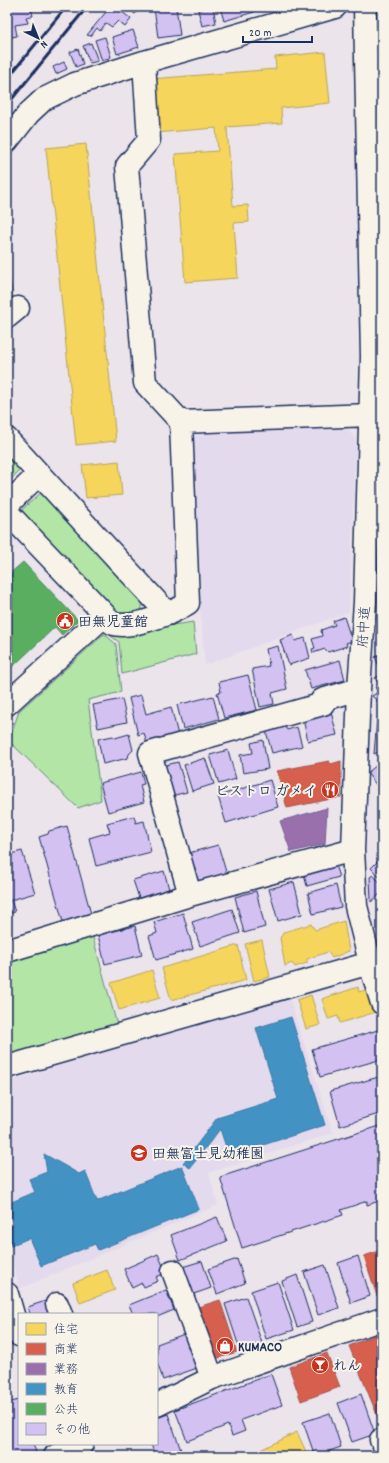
<svg xmlns="http://www.w3.org/2000/svg" width="389" height="1463" viewBox="0 0 389 1463" font-family="Dekko,'Klee One',sans-serif">
	<rect width="100%" height="100%" fill="#ece4eb"/>
	<filter id="ink" filterUnits="userSpaceOnUse"><feTurbulence type="fractalNoise" baseFrequency=".025" numOctaves="2"/><feDisplacementMap in="SourceGraphic" scale="8" xChannelSelector="R" yChannelSelector="G"/><feConvolveMatrix kernelMatrix="1 2 1 2 8 2 1 2 1" color-interpolation-filters="sRGB"/></filter>
	<g filter="url(#ink)">
		<path fill="#e4daed" d="M 345,425 L 356,440 L 349,612 L 205,665 L 186,447 L 195,435 Z
			M 382,502 L 382,598 L 377,596 Z
			M 288,994 L 333,1133 L 209,1173 L 218,1205 L 19,1289 L 7,1232 L 7,1082 Z"/>
		<path fill="#b2e5a6" stroke="#668a82" d="M 7,264 L 15,308 L 7,315 Z
			M 7,453 L 21,469 L 7,483 Z
			M 42,492 L 143,601 L 141,613 L 113,613 L 19,512 Z
			M 193,622 L 196,654 L 122,674 L 119,642 L 108,634 C 135,627 165,627 193,622 Z
			M 104,634 L 116,644 L 121,692 L 88,700 L 101,800 L 78,808 L 9,741 L 19,711 Z
			M 92,934 L 119,1032 L 7,1064 L 7,958 Z"/>
		<path fill="#f6d55c" stroke="#b4a35d" d="M 325,52 L 330,103 L 281,108 L 282,123 L 227,127 L 233,206 L 248,205 L 249,222 L 234,223 L 238,278 L 185,282 L 175,154 L 218,151 L 216,128 L 155,133 L 151,79 L 276,69 L 275,57 Z
			M 86,144 L 116,441 L 76,445 L 46,148 Z
			M 119,461 L 122,495 L 86,498 L 82,465 Z
			M 344,921 L 349,951 L 332,958 L 328,952 L 307,959 L 307,963 L 295,967 L 292,963 L 285,966 L 280,938 L 284,932 L 311,924 L 315,930 Z
			M 262,940 L 270,977 L 254,981 L 245,944 Z
			M 238,945 L 246,980 L 171,1000 L 162,968 Z
			M 152,970 L 160,998 L 119,1010 L 111,983 Z
			M 358,987 L 359,992 L 368,989 L 376,1012 L 340,1023 L 338,1016 L 328,1019 L 322,999 Z
			M 311,995 L 320,1025 L 306,1029 L 297,1000 Z
			M 107,1270 L 115,1290 L 80,1303 L 73,1283 Z
			M 297,1432 L 308,1456 L 248,1456 Z"/>
		<path fill="#d6604d" stroke="#9e5152" d="M 329,761 L 331,764 L 341,761 L 341,797 L 287,808 L 277,771 Z
			M 382,1250 L 382,1294 L 377,1296 L 364,1256 Z
			M 220,1300 L 237,1352 L 212,1360 L 195,1308 Z
			M 382,1332 L 382,1427 L 349,1346 Z
			M 327,1353 L 340,1387 L 301,1401 L 289,1367 Z"/>
		<path fill="#9970ab" stroke="#735c94" d="M 327,808 L 325,844 L 291,852 L 280,821 Z"/>
		<path fill="#4393c3" stroke="#3775a5" d="M 291,1017 L 325,1125 L 229,1156 L 220,1129 L 190,1168 L 183,1163 L 217,1118 L 278,1099 L 256,1028 Z
			M 44,1154 L 79,1174 L 85,1171 L 97,1201 L 182,1166 L 199,1209 L 98,1250 L 95,1244 L 41,1266 L 29,1238 L 11,1246 L 7,1237 L 7,1228 L 14,1225 L 7,1209 L 7,1204 L 35,1192 L 29,1179 L 47,1172 Z"/>
		<path fill="#5aae61" stroke="#478860" d="M 23,562 L 78,620 L 62,635 L 55,627 L 7,672 L 7,576 Z"/>
		<path fill="#d3c1f2" stroke="#1b2f5e" d="M 19,7 L 31,7 L 33,16 L 26,17 L 28,23 L 15,25 L 17,36 L 7,38 L 7,9 Z
			M 110,7 L 116,7 L 131,19 L 125,27 L 118,21 L 112,27 L 106,23 L 100,31 L 97,28 L 91,36 L 87,35 Z
			M 126,7 L 142,7 L 135,14 Z
			M 154,7 L 176,7 L 180,35 L 158,38 Z
			M 209,7 L 213,7 L 216,23 L 202,26 L 198,10 Z
			M 220,7 L 253,7 L 254,12 L 224,21 Z
			M 133,30 L 139,47 L 117,54 L 112,37 Z
			M 105,37 L 111,57 L 102,61 L 95,40 Z
			M 91,43 L 98,61 L 90,63 L 83,46 Z
			M 78,49 L 83,64 L 76,67 L 70,52 Z
			M 64,62 L 67,69 L 56,74 L 53,67 Z
			M 344,617 L 352,641 L 346,643 L 347,646 L 328,652 L 325,649 L 313,653 L 312,649 L 315,648 L 312,639 L 322,636 L 321,630 L 335,625 L 333,621 Z
			M 293,635 L 295,641 L 305,638 L 310,658 L 289,665 L 280,640 Z
			M 278,646 L 287,689 L 272,693 L 274,704 L 260,707 L 252,669 L 269,666 L 266,649 Z
			M 382,655 L 382,667 L 380,668 L 375,657 Z
			M 340,660 L 345,680 L 311,689 L 305,670 Z
			M 382,674 L 382,699 L 377,701 L 372,696 L 378,692 L 375,687 L 380,686 L 375,678 Z
			M 248,675 L 257,710 L 224,718 L 217,693 L 221,692 L 219,682 Z
			M 141,695 L 146,714 L 171,707 L 178,735 L 147,744 L 144,733 L 138,735 L 129,698 Z
			M 213,696 L 219,719 L 183,729 L 177,705 Z
			M 122,699 L 127,722 L 98,728 L 93,705 Z
			M 331,712 L 337,735 L 308,741 L 303,719 Z
			M 382,716 L 382,750 L 374,754 L 377,719 Z
			M 284,725 L 287,730 L 297,727 L 302,746 L 272,753 L 266,731 Z
			M 129,734 L 133,750 L 129,754 L 128,758 L 103,764 L 98,739 L 113,736 L 115,738 Z
			M 263,740 L 268,769 L 243,773 L 240,755 L 253,753 L 251,743 Z
			M 228,750 L 236,779 L 219,784 L 210,755 Z
			M 205,758 L 214,784 L 192,791 L 184,765 Z
			M 382,761 L 382,790 L 381,791 L 367,773 Z
			M 178,762 L 187,792 L 171,796 L 162,766 Z
			M 141,772 L 144,784 L 140,785 L 144,802 L 108,812 L 100,783 Z
			M 270,780 L 278,807 L 226,823 L 218,796 Z
			M 134,816 L 136,823 L 144,821 L 151,852 L 96,866 L 89,838 L 110,832 L 107,823 Z
			M 67,826 L 91,914 L 63,922 L 39,837 L 48,834 L 49,831 Z
			M 218,845 L 227,875 L 194,885 L 185,854 Z
			M 22,851 L 35,893 L 11,900 L 15,912 L 7,914 L 7,855 Z
			M 382,857 L 382,880 L 371,868 Z
			M 335,865 L 339,877 L 307,886 L 304,875 Z
			M 164,871 L 169,889 L 139,898 L 133,880 Z
			M 373,875 L 382,885 L 382,892 L 371,902 L 370,877 Z
			M 294,882 L 302,914 L 278,921 L 269,889 Z
			M 336,885 L 341,907 L 313,914 L 308,893 Z
			M 256,891 L 265,927 L 244,933 L 235,897 Z
			M 232,909 L 240,933 L 200,946 L 192,922 Z
			M 183,913 L 193,949 L 156,960 L 149,936 L 157,933 L 154,922 Z
			M 135,926 L 142,955 L 105,964 L 98,935 Z
			M 378,1030 L 382,1043 L 382,1059 L 320,1077 L 312,1049 Z
			M 382,1076 L 382,1113 L 340,1126 L 330,1091 Z
			M 382,1125 L 382,1200 L 367,1205 L 367,1201 L 341,1210 L 343,1215 L 242,1248 L 220,1177 Z
			M 217,1217 L 227,1241 L 180,1260 L 171,1235 Z
			M 158,1254 L 166,1273 L 156,1277 L 158,1281 L 144,1287 L 142,1283 L 132,1288 L 124,1269 Z
			M 358,1256 L 370,1296 L 351,1303 L 338,1263 Z
			M 237,1259 L 245,1283 L 217,1294 L 208,1269 Z
			M 202,1261 L 211,1288 L 191,1295 L 182,1267 Z
			M 325,1265 L 339,1308 L 318,1315 L 304,1272 Z
			M 297,1275 L 312,1322 L 297,1327 L 282,1281 Z
			M 278,1282 L 294,1330 L 266,1339 L 251,1291 Z
			M 166,1290 L 174,1310 L 157,1317 L 157,1314 L 133,1314 L 129,1305 Z
			M 246,1297 L 262,1343 L 240,1350 L 225,1304 Z
			M 48,1300 L 52,1314 L 30,1314 L 28,1307 Z
			M 190,1332 L 203,1366 L 163,1380 L 157,1362 L 157,1344 Z
			M 271,1374 L 282,1405 L 241,1420 L 245,1431 L 232,1436 L 228,1425 L 187,1441 L 175,1410 Z
			M 361,1394 L 375,1434 L 352,1442 L 338,1403 Z
			M 19,1400 L 19,1444 L 33,1444 L 36,1452 L 23,1456 L 7,1456 L 7,1403 Z
			M 330,1413 L 341,1447 L 315,1456 L 303,1422 Z
			M 168,1414 L 183,1456 L 155,1456 L 151,1444 L 157,1444 L 157,1418 Z"/>
		<g fill="none" stroke-linecap="round" stroke-linejoin="round">
			<defs>
				<path id="minor" d="M 365,7 L 372,357 L 365,602 L 359,689 L 353,850 L 356,906 L 373,974 L 382,1003
					M 7,141 L 29,113 L 44,99 L 75,84 L 144,62 L 335,7
					M 7,317 L 18,308
					M 181,422 L 371,415
					M 7,439 L 168,614
					M 7,505 L 39,474
					M 7,512 L 105,615 C 108,619 109,622 114,624 C 131,629 174,613 188,603 L 181,422 L 145,383 L 127,166 L 149,140 L 144,62
					M 7,704 L 105,615
					M 190,895 L 150,753 L 323,704 L 322,700 L 359,689
					M 7,951 L 190,895 L 353,850
					M 7,1067 L 370,963
					M 173,1271 L 212,1378
					M 7,1294 L 19,1335
					M 57,1304 L 61,1314
					M 157,1405 L 212,1378 L 382,1319
					M 381,1440 L 382,1442
					M 55,1456 L 82,1444"/>
			</defs>
			<use href="#minor" stroke="#1b2f5e" stroke-width="25"/>
			<use href="#minor" stroke="#f7f3e8" stroke-width="22"/>
			<path stroke="#1b2f5e" stroke-width="3" d="M 7,79 L 66,7
				M 7,105 L 87,7"/>
		</g>
	</g>
	<defs>
		<symbol id="civic-disc" viewBox="-11 -11 22 22"><circle r="9.5" fill="#c8321e" stroke="#f7f3e8"/><path d="M-.6-6.5H3V-4.5H.6V-3L4-1V1h2V6H-6V1h2V-1L-.6-3ZM-1.2 2.5V6h2.4V2.5Z" fill="#fff"/></symbol>
		<symbol id="restaurant-disc" viewBox="-11 -11 22 22"><circle r="9.5" fill="#c8321e" stroke="#f7f3e8"/><path d="M-5-6h1v4h1v-4h1v4h1v-4h1v5L-1.5 .5V6h-2V.5L-5-1ZM5-6V6H3V1.5H1.5Q1.5-4 5-6Z" fill="#fff"/></symbol>
		<symbol id="school-disc" viewBox="-11 -11 22 22"><circle r="9.5" fill="#c8321e" stroke="#f7f3e8"/><path d="M0-5L7-2L0 1L-7-2ZM-4 1L0 2.5L4 1V4Q0 6-4 4Z" fill="#fff"/></symbol>
		<symbol id="shop-disc" viewBox="-11 -11 22 22"><circle r="9.5" fill="#c8321e" stroke="#f7f3e8"/><path d="M-5-2.5h2.3a2.7 3.5 0 0 1 5.4 0H5L5.5 6h-11ZM-1.5-2.5h3a1.5 2.3 0 0 0-3 0Z" fill="#fff"/></symbol>
		<symbol id="bar-disc" viewBox="-11 -11 22 22"><circle r="9.5" fill="#c8321e" stroke="#f7f3e8"/><path d="M-6-5H6L.8 .8V4.5H3.5V6h-7V4.5H-.8V.8Z" fill="#fff"/></symbol>
	</defs>
	<g fill-rule="evenodd">
		<use href="#civic-disc" x="55" y="611" width="20" height="20"/>
		<use href="#restaurant-disc" x="320" y="780" width="20" height="20"/>
		<use href="#school-disc" x="129" y="1143" width="20" height="20"/>
		<use href="#shop-disc" x="215" y="1336" width="20" height="20"/>
		<use href="#bar-disc" x="310" y="1355" width="20" height="20"/>
	</g>
	<g text-anchor="middle" stroke-width="4" stroke-linejoin="round" paint-order="stroke">
		<g font-size="14" font-weight="bold" fill="#1b2f5e" stroke="#f7f3e8" text-anchor="start">
			<text x="78" y="626">田無児童館</text>
			<text x="317" y="795" text-anchor="end">ビストロ ガメイ</text>
			<text x="152" y="1158">田無富士見幼稚園</text>
			<text x="238" y="1351">KUMACO</text>
			<text x="333" y="1370">れん</text>
		</g>
		<g font-size="14" fill="#1b2f5e" stroke="#f7f3e8">
			<text transform="translate(363 627) rotate(-86)" y="5">府中道</text>
		</g>
	</g>
	<rect width="389" height="1463" fill="none" stroke="#f7f3e8" stroke-width="24"/>
	<rect x="12" y="12" width="365" height="1439" fill="none" stroke="#1b2f5e" stroke-width="1.5" filter="url(#ink)"/>
	<rect x="18" y="1313" width="140" height="132" fill="#f7f3e8" stroke="#9fa5b1"/>
	<rect x="26" y="1323" width="20" height="12" fill="#f6d55c" stroke="#9fa5b1"/>
	<text x="54" y="1333" font-size="12" fill="#1b2f5e">住宅</text>
	<rect x="26" y="1343" width="20" height="12" fill="#d6604d" stroke="#9fa5b1"/>
	<text x="54" y="1353" font-size="12" fill="#1b2f5e">商業</text>
	<rect x="26" y="1363" width="20" height="12" fill="#9970ab" stroke="#9fa5b1"/>
	<text x="54" y="1373" font-size="12" fill="#1b2f5e">業務</text>
	<rect x="26" y="1383" width="20" height="12" fill="#4393c3" stroke="#9fa5b1"/>
	<text x="54" y="1393" font-size="12" fill="#1b2f5e">教育</text>
	<rect x="26" y="1403" width="20" height="12" fill="#5aae61" stroke="#9fa5b1"/>
	<text x="54" y="1413" font-size="12" fill="#1b2f5e">公共</text>
	<rect x="26" y="1423" width="20" height="12" fill="#d3c1f2" stroke="#9fa5b1"/>
	<text x="54" y="1433" font-size="12" fill="#1b2f5e">その他</text>
	<g transform="translate(38 38) rotate(137)" stroke="#f7f3e8" stroke-width="3" paint-order="stroke">
	<path d="M0-3L7 15L0 10L-7 15Z" fill="#1b2f5e"/>
	<text y="-6" font-size="11" font-weight="bold" text-anchor="middle" fill="#1b2f5e">N</text>
	</g>
	<path d="M243 36v6h69v-6" fill="none" stroke="#1b2f5e" stroke-width="2"/>
	<text x="249" y="36" font-size="12" fill="#1b2f5e" stroke="#f7f3e8" stroke-width="3" paint-order="stroke">20 m</text>
</svg>
